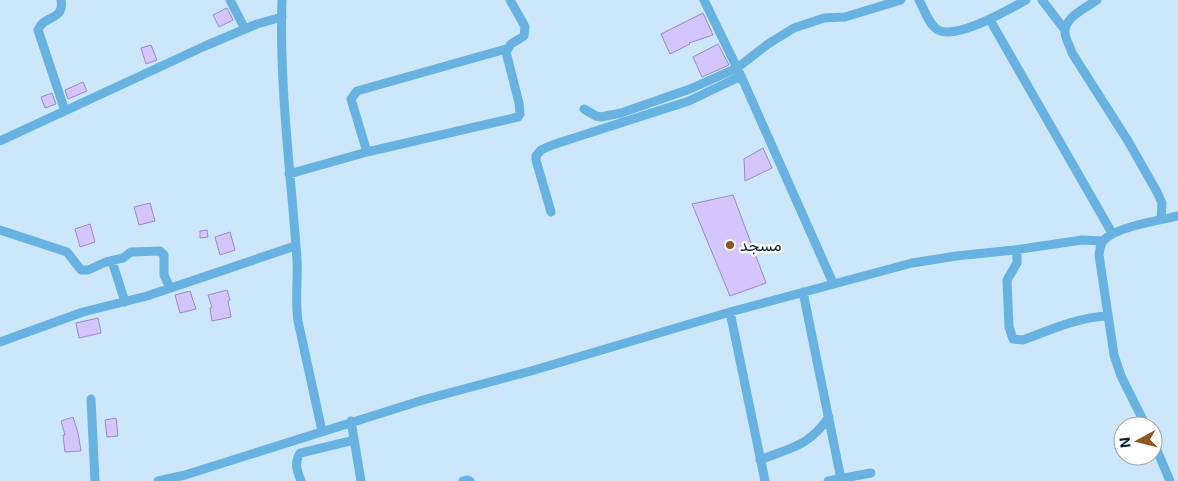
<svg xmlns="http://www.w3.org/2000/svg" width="1178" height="481" viewBox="0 0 1178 481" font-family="Inter,Vazirmatn,sans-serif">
	<rect width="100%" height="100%" fill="#cce7f9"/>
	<path fill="#d4c5fb" stroke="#9b88c8" d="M 227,8 L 233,20 L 219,27 L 213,15 Z
		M 703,13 L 713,35 L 689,43 L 690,44 L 670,54 L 661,34 Z
		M 718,44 L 729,65 L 702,77 L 693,57 Z
		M 151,45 L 157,60 L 146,64 L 141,48 Z
		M 83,82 L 87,91 L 68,99 L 65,90 Z
		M 52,93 L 56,104 L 45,108 L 41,97 Z
		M 763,148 L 772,168 L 745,181 L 744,159 Z
		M 733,195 L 766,283 L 730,296 L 692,204 Z
		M 150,203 L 155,221 L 139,225 L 134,207 Z
		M 90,224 L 95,242 L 80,247 L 75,229 Z
		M 207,230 L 208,237 L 200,238 L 200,231 Z
		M 230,232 L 235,250 L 220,255 L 215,237 Z
		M 227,290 L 230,300 L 228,301 L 231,317 L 212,321 L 210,308 L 212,307 L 208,295 Z
		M 190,291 L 196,309 L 180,313 L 175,295 Z
		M 98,318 L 101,333 L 79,338 L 76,323 Z
		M 73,417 L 78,433 L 81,451 L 65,452 L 63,435 L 65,435 L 61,421 Z
		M 116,418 L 118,436 L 107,437 L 105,420 Z"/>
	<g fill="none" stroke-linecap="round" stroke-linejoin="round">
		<path stroke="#67b2e1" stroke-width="9" d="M 61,0 C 65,21 43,15 38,30 L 65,111
			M 230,0 L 245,29
			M 282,0 C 279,87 291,173 297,260 C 298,281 295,300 298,321 L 322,431
			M 704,0 L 741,76 L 833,283
			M 919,0 C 924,9 929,25 938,30 C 957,40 1008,10 1026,0
			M 1042,0 L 1065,30
			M 1097,0 C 1087,7 1067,16 1065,30 C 1064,37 1070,46 1072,53 L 1128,141 L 1157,192 L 1162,203 L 1161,219
			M 990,20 L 1112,233
			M 584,109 L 596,116 L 601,117 L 621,113 L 690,89 L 737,68 L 768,44 L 794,28 L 824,18 L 845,17 L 901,0
			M 0,141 L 205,46 L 257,24 L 282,17
			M 367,152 L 351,99 L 357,91 L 506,49
			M 289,174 L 367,152 L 518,117 L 520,114 L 519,103 L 506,52 L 511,44 L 524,36 L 525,27 L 523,23 L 510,0
			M 551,212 L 536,160 L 536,156 L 541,150 L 552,145 L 689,101 L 741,76
			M 0,230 L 67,252 L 81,270 L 88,270 L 106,262 L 123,258 L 131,252 L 160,251 L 164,255 L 164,275 L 170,288
			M 1017,250 L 1017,263 L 1007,280 L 1009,327 L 1013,339 L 1023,340 C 1050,330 1078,317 1108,316
			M 112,261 L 125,302
			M 803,292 L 841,479
			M 730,312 L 765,481
			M 0,342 L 83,312 L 147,296 L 295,246
			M 91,399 L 95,481
			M 351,421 L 361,481
			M 1146,426 L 1121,376 L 1114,355 L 1099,255 C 1100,249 1100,244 1104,240 C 1116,227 1160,220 1178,216
			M 1153,441 L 1170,481
			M 760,460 C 792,447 808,447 829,417
			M 158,481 L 185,475 L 423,400 L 531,371 L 730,312 L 871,274 L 912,263 L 956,256 L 1014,250 L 1082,240 L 1103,241
			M 301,481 C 297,471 294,463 300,453 L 354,440
			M 463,481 L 467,480 L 470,481
			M 828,481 L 871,473"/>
	</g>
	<circle fill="#93541c" stroke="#fff" stroke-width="2" cx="730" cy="245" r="5"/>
	<g text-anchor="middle" stroke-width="4.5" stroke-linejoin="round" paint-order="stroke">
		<g font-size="16" fill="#021f30" stroke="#fff" text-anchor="start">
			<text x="740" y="251">مسجد</text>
		</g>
	</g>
	<g transform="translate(1138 441) rotate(263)"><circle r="24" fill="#ffffff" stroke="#9aa5ac"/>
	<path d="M0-4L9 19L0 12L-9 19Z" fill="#93541c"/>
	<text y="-8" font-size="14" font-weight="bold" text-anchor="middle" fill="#021f30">N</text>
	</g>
</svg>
